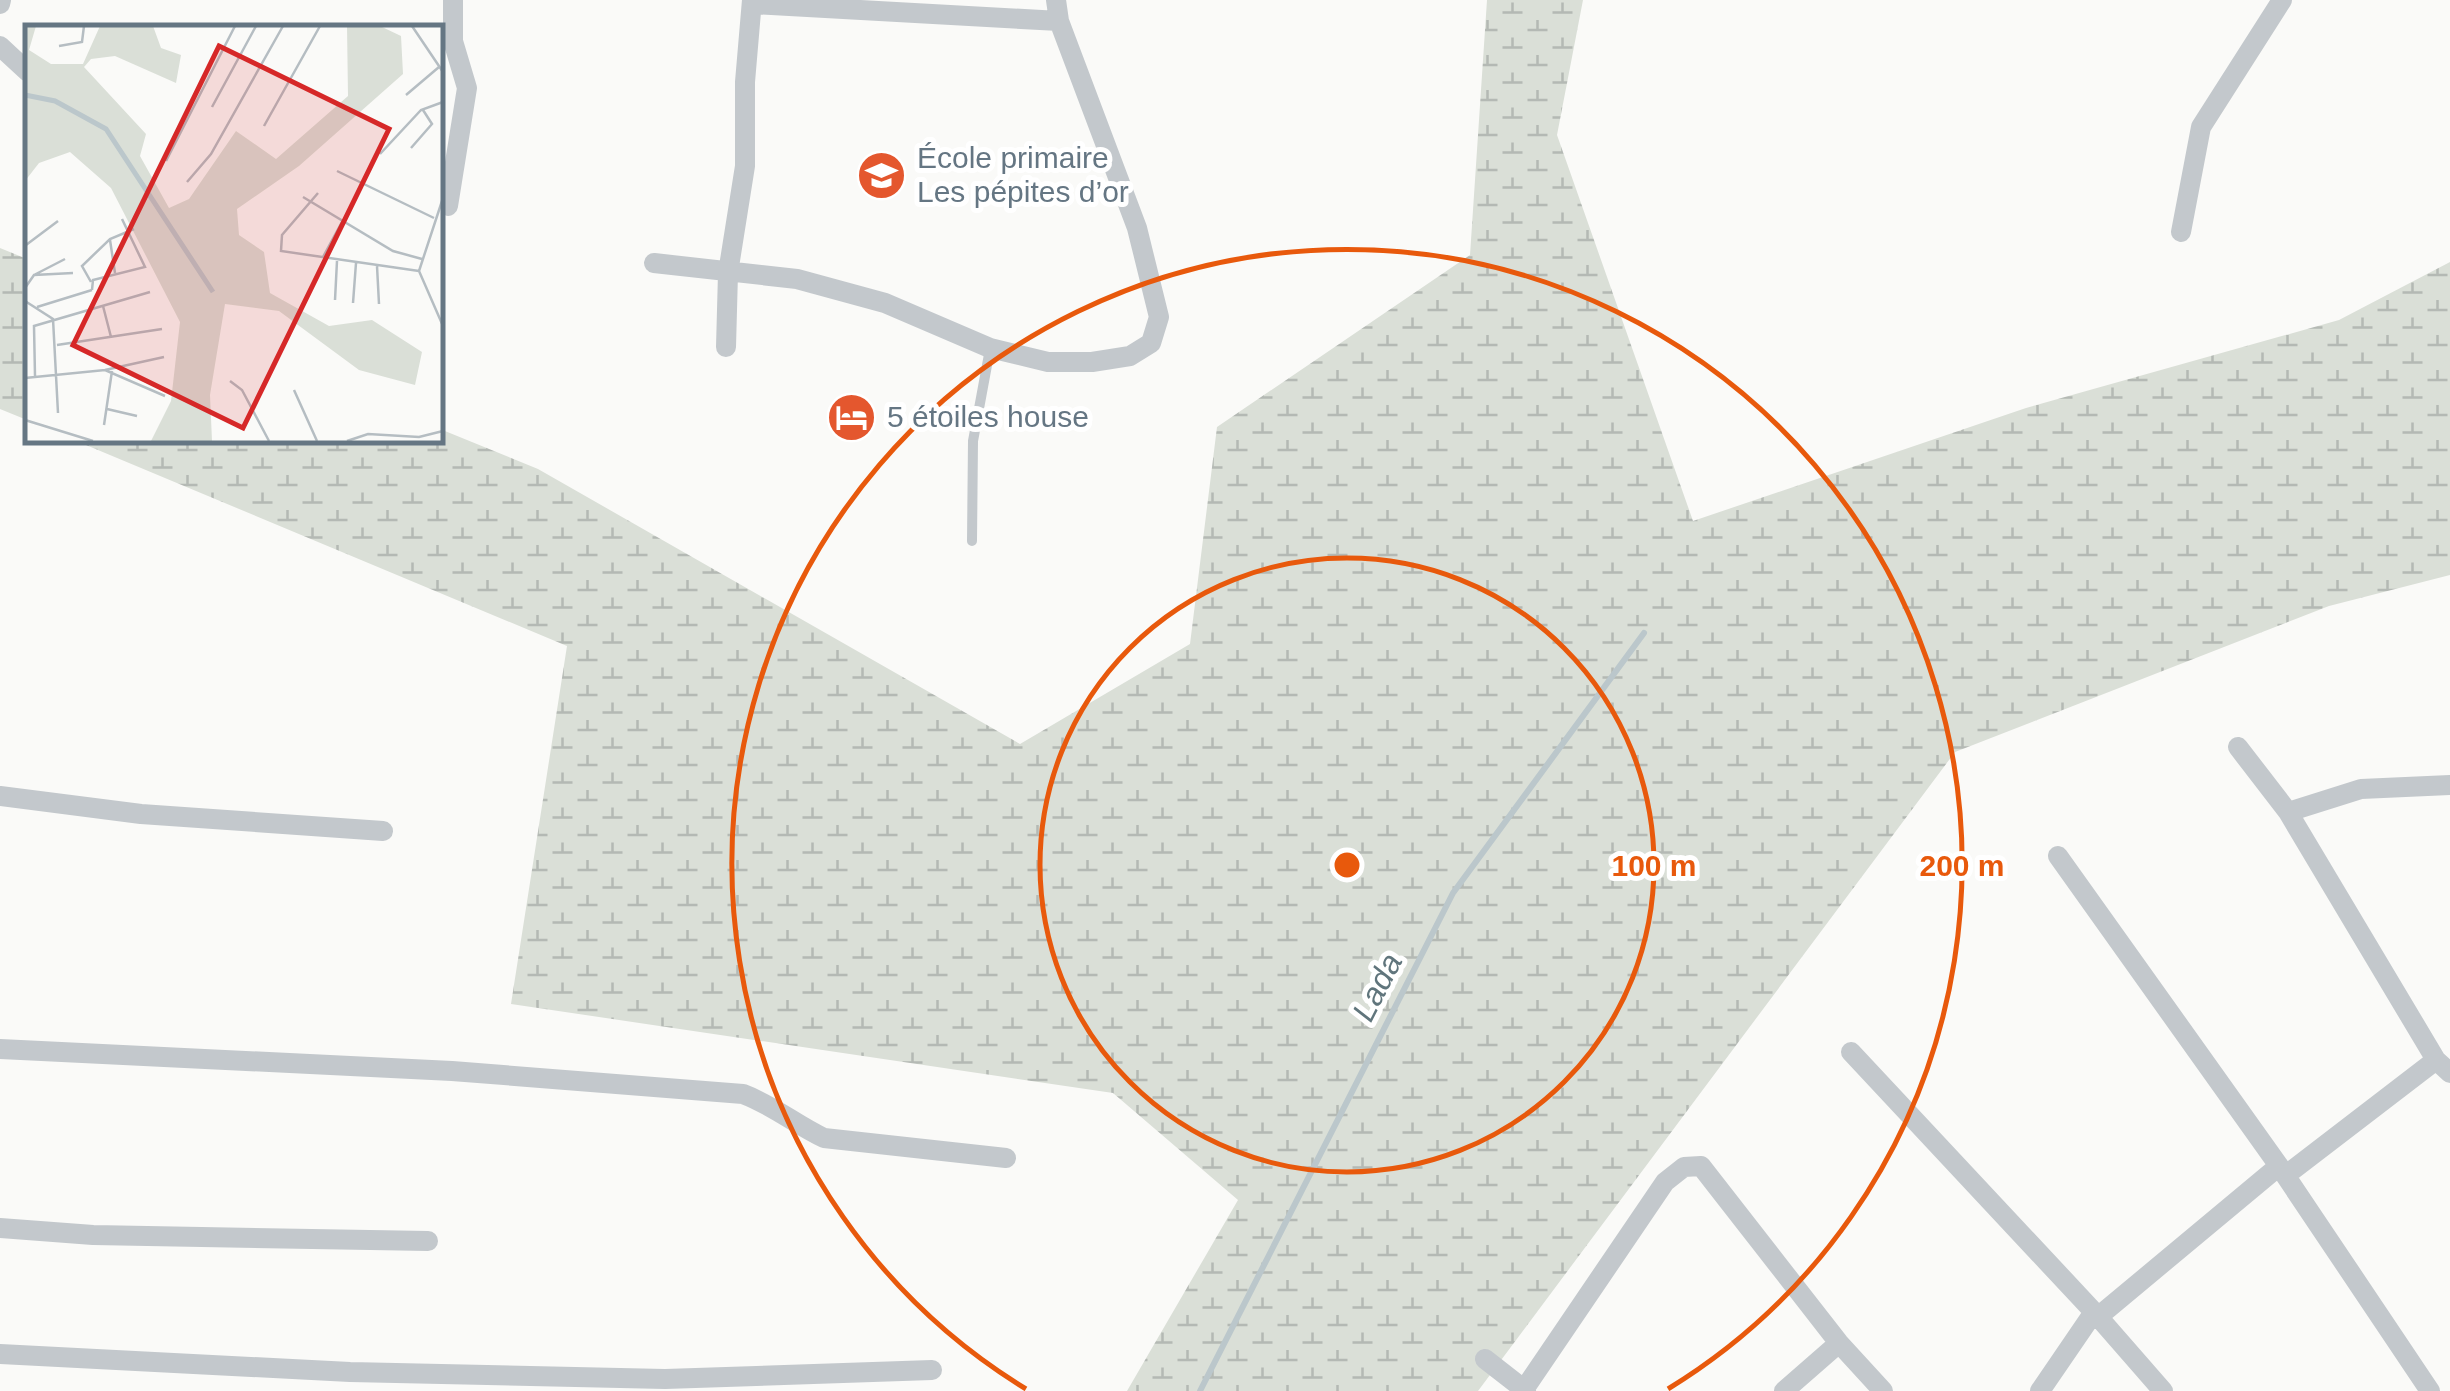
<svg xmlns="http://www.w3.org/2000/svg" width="2450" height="1391" viewBox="0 0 2450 1391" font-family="Arial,sans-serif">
	<defs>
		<pattern id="wetland-marsh" width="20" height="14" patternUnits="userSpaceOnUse" patternTransform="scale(2.5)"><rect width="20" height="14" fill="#dadfd7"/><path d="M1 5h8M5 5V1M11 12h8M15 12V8" fill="none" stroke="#b4b9b4"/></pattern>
	</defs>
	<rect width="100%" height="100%" fill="#fafaf8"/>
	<path fill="url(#wetland-marsh)" d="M 1487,0 L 1583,0 L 1557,135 L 1693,521 L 2026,408 L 2339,320 L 2450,262 L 2450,575 L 2329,606 L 1955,752 L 1478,1391 L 1127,1391 L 1238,1200 L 1113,1093 L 511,1004 L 567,646 L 74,440 L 440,440 L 440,429 L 538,469 L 1020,744 L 1190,644 L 1217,427 L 1470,255 Z
		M 0,248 L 27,259 L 27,420 L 0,409 Z"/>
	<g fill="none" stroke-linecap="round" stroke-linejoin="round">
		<path stroke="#bbc7cb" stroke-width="6" d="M 1200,1391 L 1453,893 L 1644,633"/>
		<path stroke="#c3c8cc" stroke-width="10" d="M 972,541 L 973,441 L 990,349"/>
		<path stroke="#c3c8cc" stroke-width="20" d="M 0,4 L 1,0
			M 752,4 L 1059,21
			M 0,46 L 28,72
			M 448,206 L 467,88 L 453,41 L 453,0
			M 2181,232 L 2201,127 L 2282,0
			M 654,263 L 797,279 L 885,303 L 990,348 L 1048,362 L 1092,362 L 1130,356 L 1151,343 L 1159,317 L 1137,228 L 1059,21 L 1056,0
			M 726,347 L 728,273 L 745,166 L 745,82 L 752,0
			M 2238,747 L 2288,812 L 2436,1060 L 2450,1073
			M 0,796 L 141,814 L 383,831
			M 2288,812 L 2361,789 L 2450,785
			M 2058,856 L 2279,1166 L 2430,1391
			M 0,1049 L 452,1071 L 743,1094 C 773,1105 796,1125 824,1138 L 1006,1158
			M 1851,1052 L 2094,1312 L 2163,1391
			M 2286,1175 L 2436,1060
			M 0,1228 L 93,1235 L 428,1241
			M 2099,1316 L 2279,1166
			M 0,1354 L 350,1372 L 665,1379 L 932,1370
			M 1485,1359 L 1526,1391
			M 1523,1391 L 1665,1182 L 1684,1167 L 1701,1166 L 1839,1343 L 1883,1391
			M 1784,1391 L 1839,1343
			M 2040,1391 L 2094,1312"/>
	</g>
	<g fill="none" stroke="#e8590c" stroke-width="5">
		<circle cx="1347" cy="865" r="307"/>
		<path d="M1026 1389A615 615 0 1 1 1668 1389"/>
	</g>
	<defs>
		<symbol id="school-disc" viewBox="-11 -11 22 22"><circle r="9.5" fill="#e4572e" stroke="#fff"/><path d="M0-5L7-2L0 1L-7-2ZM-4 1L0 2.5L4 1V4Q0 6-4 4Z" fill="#fff"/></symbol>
		<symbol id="hotel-disc" viewBox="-11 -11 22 22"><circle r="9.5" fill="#e4572e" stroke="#fff"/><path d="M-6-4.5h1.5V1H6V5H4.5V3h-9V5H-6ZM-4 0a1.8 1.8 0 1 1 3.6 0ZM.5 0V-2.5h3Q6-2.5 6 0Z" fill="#fff"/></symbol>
	</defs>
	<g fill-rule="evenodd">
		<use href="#school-disc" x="854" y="148" width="55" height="55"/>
		<use href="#hotel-disc" x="824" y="390" width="55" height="55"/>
	</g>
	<g text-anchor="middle" stroke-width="10" stroke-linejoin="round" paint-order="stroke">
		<g font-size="30" fill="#657683" stroke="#fff" text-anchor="start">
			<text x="917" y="168">École primaire<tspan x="917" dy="34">Les pépites d’or</tspan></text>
			<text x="887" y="427">5 étoiles house</text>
		</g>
		<g font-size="32" font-style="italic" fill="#60757c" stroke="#fff">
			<text transform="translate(1377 987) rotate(-63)" y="11">Lada</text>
		</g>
	</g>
	<g transform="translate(25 25)">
		<rect width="418" height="418" fill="#fafaf8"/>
		<path d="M 0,1 L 11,1 L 4,25 L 26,39 L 58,39 L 75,1 L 128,1 L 136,23 L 156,30 L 151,58 L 90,31 L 66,34 L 59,42 L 121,109 L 115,131 L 144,183 L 164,174 L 211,106 L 251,134 L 323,71 L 322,1 L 355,1 L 376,11 L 378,49 L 274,141 L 212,184 L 214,210 L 239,227 L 245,268 L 304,301 L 347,295 L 397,327 L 390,360 L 334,345 L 254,286 L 200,279 L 185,370 L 187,416 L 126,416 L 146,376 L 155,297 L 86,163 L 45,127 L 14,138 L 0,156 Z" fill="#dadfd7"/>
		<path fill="none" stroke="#bbc7cb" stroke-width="5" d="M 0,70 L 30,76 L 81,104 L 188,267"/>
		<path fill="none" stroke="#b5bdc2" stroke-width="2.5" d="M 387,1 L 418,47M 34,21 L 57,17 L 59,1M 381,70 L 414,42M 187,82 L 231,1M 239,101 L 295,1M 386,123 L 407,99 L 398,85M 355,129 L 396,85 L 418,77M 141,136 L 210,1M 312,146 L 409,193M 162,157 L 186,129 L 258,1M 293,168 L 257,210 L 256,226 L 394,246M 278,172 L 368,226 L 397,234M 418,173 L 394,246 L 418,301M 85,215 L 90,248M 1,220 L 33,196M 298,232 L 318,195M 352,241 L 354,279M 9,250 L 40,234M 66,257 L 57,241 L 85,214 L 109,204M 0,263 L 9,250 L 48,248M 67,265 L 68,255 L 120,242 L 97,194M 310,275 L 312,236M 0,276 L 28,294 L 33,388M 328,278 L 331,238M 78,281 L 86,312M 12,282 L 67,265M 32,320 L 137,304M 80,345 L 139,332M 10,351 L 9,301 L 125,267M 0,353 L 80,345 L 140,371M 205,356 L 217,365 L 244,416M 269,365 L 292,416M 82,384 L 112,391M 0,395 L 68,416M 79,400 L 87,346M 322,416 L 343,409 L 394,412 L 418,406"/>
		<path fill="#d62828" fill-opacity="0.15" stroke="#d62828" stroke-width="5" d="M 194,21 L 364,104 L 218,403 L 48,320 Z"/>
		<rect width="418" height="418" fill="none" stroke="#657683" stroke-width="5"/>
	</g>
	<circle cx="1347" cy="865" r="15" fill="#e8590c" stroke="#fff" stroke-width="5"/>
	<g font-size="30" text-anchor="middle" font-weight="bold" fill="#e8590c" stroke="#fff" stroke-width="10" stroke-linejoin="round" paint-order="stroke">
		<text x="1654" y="876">100 m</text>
		<text x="1962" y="876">200 m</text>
	</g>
</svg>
